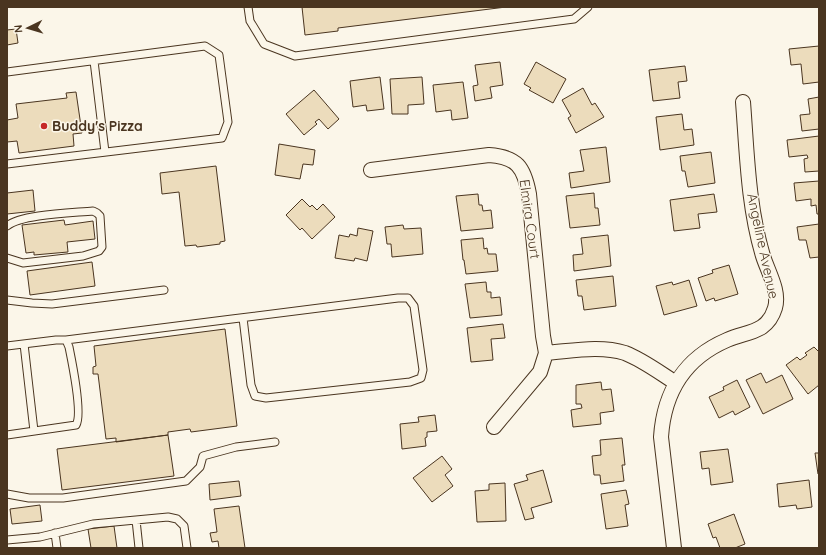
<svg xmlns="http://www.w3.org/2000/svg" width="826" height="555" viewBox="0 0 826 555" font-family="Quicksand,sans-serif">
	<rect width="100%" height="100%" fill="#fbf6e9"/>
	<path fill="#ecdcbc" stroke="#4a3520" d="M 302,7 L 506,7 L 338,28 L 338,31 L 305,35 Z
		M 16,29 L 18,43 L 7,45 L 7,30 Z
		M 819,46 L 819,82 L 803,84 L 801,64 L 791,65 L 789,49 Z
		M 500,62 L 503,85 L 490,87 L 492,98 L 475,101 L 473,86 L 478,85 L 475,65 Z
		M 536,62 L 566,79 L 553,103 L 529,90 L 531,88 L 524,84 Z
		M 685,66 L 687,81 L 678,82 L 680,98 L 653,101 L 649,70 Z
		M 380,77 L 384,109 L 367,111 L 366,105 L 353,107 L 350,81 Z
		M 422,77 L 424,104 L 408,105 L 408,114 L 392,114 L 390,79 Z
		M 463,82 L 468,118 L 452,120 L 451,110 L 436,112 L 433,85 Z
		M 583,88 L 592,105 L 595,103 L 604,117 L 576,133 L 568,118 L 571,116 L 562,100 Z
		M 314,90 L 339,119 L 328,129 L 319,119 L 315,122 L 317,124 L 304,135 L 286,114 Z
		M 76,92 L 82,133 L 73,134 L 74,146 L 19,153 L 17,141 L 7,142 L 7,120 L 18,118 L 16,104 L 67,98 L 66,93 Z
		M 819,97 L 819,129 L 802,131 L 800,115 L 810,114 L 808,99 Z
		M 682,114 L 684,130 L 692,129 L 694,145 L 660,150 L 656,117 Z
		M 819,136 L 819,171 L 805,172 L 804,159 L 808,158 L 807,155 L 789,157 L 787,140 Z
		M 279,144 L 315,150 L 313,165 L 303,164 L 300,179 L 275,175 Z
		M 606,147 L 610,182 L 571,188 L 569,173 L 584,171 L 580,150 Z
		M 711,152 L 715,183 L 688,187 L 685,171 L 682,171 L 680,156 Z
		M 216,166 L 225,241 L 220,242 L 220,244 L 197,247 L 196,245 L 185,246 L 179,192 L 162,194 L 160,173 Z
		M 819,181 L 819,214 L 817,214 L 816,205 L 811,206 L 811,199 L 796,201 L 794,183 Z
		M 33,190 L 35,211 L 7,214 L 7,193 Z
		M 594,193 L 595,208 L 598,208 L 600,225 L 570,228 L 566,196 Z
		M 478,194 L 479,205 L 482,205 L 483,211 L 491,210 L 493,228 L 461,231 L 456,196 Z
		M 714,194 L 717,212 L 698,214 L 700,228 L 674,231 L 670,200 Z
		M 302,199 L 310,207 L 312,205 L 317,210 L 323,204 L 335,217 L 312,239 L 302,228 L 300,230 L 286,215 Z
		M 64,220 L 65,225 L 93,221 L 95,239 L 67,242 L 68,252 L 34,255 L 34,252 L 26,253 L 22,225 Z
		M 819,224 L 819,257 L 810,258 L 806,240 L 799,240 L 797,227 Z
		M 403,225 L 404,229 L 421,228 L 423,254 L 392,257 L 391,244 L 387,244 L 385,227 Z
		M 358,228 L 373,231 L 367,261 L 355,258 L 354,261 L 335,258 L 339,235 L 349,237 L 350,234 L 357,236 Z
		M 608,235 L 611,266 L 574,271 L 573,255 L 583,254 L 581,238 Z
		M 483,238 L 484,249 L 487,248 L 488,254 L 496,254 L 498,271 L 466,274 L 464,260 L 463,260 L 461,240 Z
		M 92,262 L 95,286 L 30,295 L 27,271 Z
		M 729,265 L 738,294 L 715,301 L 714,298 L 706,301 L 698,278 L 713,273 L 712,270 Z
		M 613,276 L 616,306 L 584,310 L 582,296 L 578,296 L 576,280 Z
		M 689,280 L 697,306 L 664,315 L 656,286 L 672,282 L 673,285 Z
		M 486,282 L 487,292 L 491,292 L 491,298 L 500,297 L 502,315 L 470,318 L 465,284 Z
		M 503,324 L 505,338 L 491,339 L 493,360 L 471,362 L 467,328 Z
		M 225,329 L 237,426 L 191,432 L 190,429 L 168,432 L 168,435 L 116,442 L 116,438 L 106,439 L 98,374 L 93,374 L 93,367 L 96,366 L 94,346 Z
		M 814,347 L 819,352 L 819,385 L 808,394 L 786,365 L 797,357 L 800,360 L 807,355 L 805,353 Z
		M 761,373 L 766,383 L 782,375 L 793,399 L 763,414 L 746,380 Z
		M 737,380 L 750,407 L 735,415 L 733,411 L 719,418 L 709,397 L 724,390 L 723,387 Z
		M 601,382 L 602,390 L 611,389 L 614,411 L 600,413 L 601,424 L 573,427 L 571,410 L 582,408 L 581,404 L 576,404 L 576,385 Z
		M 435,415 L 437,431 L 427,432 L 427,437 L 425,438 L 426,446 L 402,449 L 400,424 L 419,422 L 418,417 Z
		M 168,435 L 174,476 L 62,490 L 57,449 Z
		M 622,438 L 625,465 L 622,465 L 624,481 L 601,484 L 600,475 L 594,475 L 592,456 L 601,455 L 600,440 Z
		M 728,449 L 733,482 L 711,485 L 709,468 L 702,469 L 700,452 Z
		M 815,453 L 819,453 L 819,474 L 818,474 Z
		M 442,456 L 452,469 L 445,475 L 453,486 L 432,502 L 413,478 Z
		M 543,470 L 552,502 L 531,508 L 534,518 L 525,520 L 514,484 L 528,480 L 526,475 Z
		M 809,480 L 812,507 L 797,509 L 796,505 L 779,507 L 777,484 Z
		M 239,481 L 241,496 L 210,500 L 209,484 Z
		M 505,483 L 506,521 L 477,522 L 475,491 L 489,490 L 489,484 Z
		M 626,490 L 629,504 L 625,505 L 628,526 L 606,529 L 601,494 Z
		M 40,505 L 42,521 L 12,524 L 10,509 Z
		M 239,506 L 245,548 L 219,548 L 218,541 L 212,542 L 210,533 L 217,532 L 214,509 Z
		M 734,514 L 745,544 L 735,548 L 720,548 L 716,537 L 713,538 L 708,524 Z
		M 114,526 L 117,548 L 91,548 L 88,529 Z"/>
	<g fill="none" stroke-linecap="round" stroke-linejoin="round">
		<defs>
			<path id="service" d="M 248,7 L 250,21 L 264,44 L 295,56 L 574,19 L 588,7
				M 94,61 L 105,152
				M 7,72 L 205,46 L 219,55 L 228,122 L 222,138 L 7,164
				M 7,226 C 22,214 73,213 93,211 L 97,213 L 100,216 L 102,247 L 99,251 L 83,256 L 23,263 L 7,258
				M 7,300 L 32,303 L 52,304 L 164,290
				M 66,340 C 177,327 287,311 398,298 L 408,298 L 414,306 L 423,370 L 421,378 L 410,382 L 266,398 L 255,396 L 251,385 L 243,318
				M 24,344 L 34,431
				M 7,346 L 56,340 L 66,340 L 69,347 C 72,362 83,414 76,425 L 7,435
				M 7,494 L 29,498 L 63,498 L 186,481 L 200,467 L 203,456 L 236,447 L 275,442
				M 136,520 L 139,548
				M 55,533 L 57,548
				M 7,540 L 40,537 L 93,524 L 168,517 L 177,519 L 184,526 L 187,548"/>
			<path id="minor" d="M 371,170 L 489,155 C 517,157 524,167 529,194 L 543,336 L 546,353 L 540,372 L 494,427
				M 546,353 C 572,351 600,345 625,353 C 643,360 660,373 676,383
				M 674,548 L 661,437 C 664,392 685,358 727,340 C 747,331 767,334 775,308 C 780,291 768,272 763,256 C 748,206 747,153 743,102"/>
		</defs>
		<use href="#service" stroke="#4a3520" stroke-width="9"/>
		<use href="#minor" stroke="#4a3520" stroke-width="16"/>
		<use href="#service" stroke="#fbf6e9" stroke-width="7"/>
		<use href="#minor" stroke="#fbf6e9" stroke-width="14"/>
	</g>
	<circle fill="#c62828" stroke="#fbf6e9" stroke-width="1.5" cx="44" cy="126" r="4"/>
	<g text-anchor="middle" stroke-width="3" stroke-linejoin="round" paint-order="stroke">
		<g font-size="14" font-weight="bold" fill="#4a3520" stroke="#fbf6e9" text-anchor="start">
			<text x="52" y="131">Buddy's Pizza</text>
		</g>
		<g font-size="14" fill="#4a3520" stroke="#fbf6e9">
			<text transform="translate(530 219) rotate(82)" y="5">Elmira Court</text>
			<text transform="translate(763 246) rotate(78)" y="5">Angeline Avenue</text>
		</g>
	</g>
	<rect width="826" height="555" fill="none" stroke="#4a3520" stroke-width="16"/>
	<g transform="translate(28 28) rotate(265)" stroke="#fbf6e9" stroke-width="3" paint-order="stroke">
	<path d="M0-3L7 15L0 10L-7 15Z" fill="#4a3520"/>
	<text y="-6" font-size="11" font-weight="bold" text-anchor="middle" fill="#4a3520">N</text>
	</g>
</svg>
